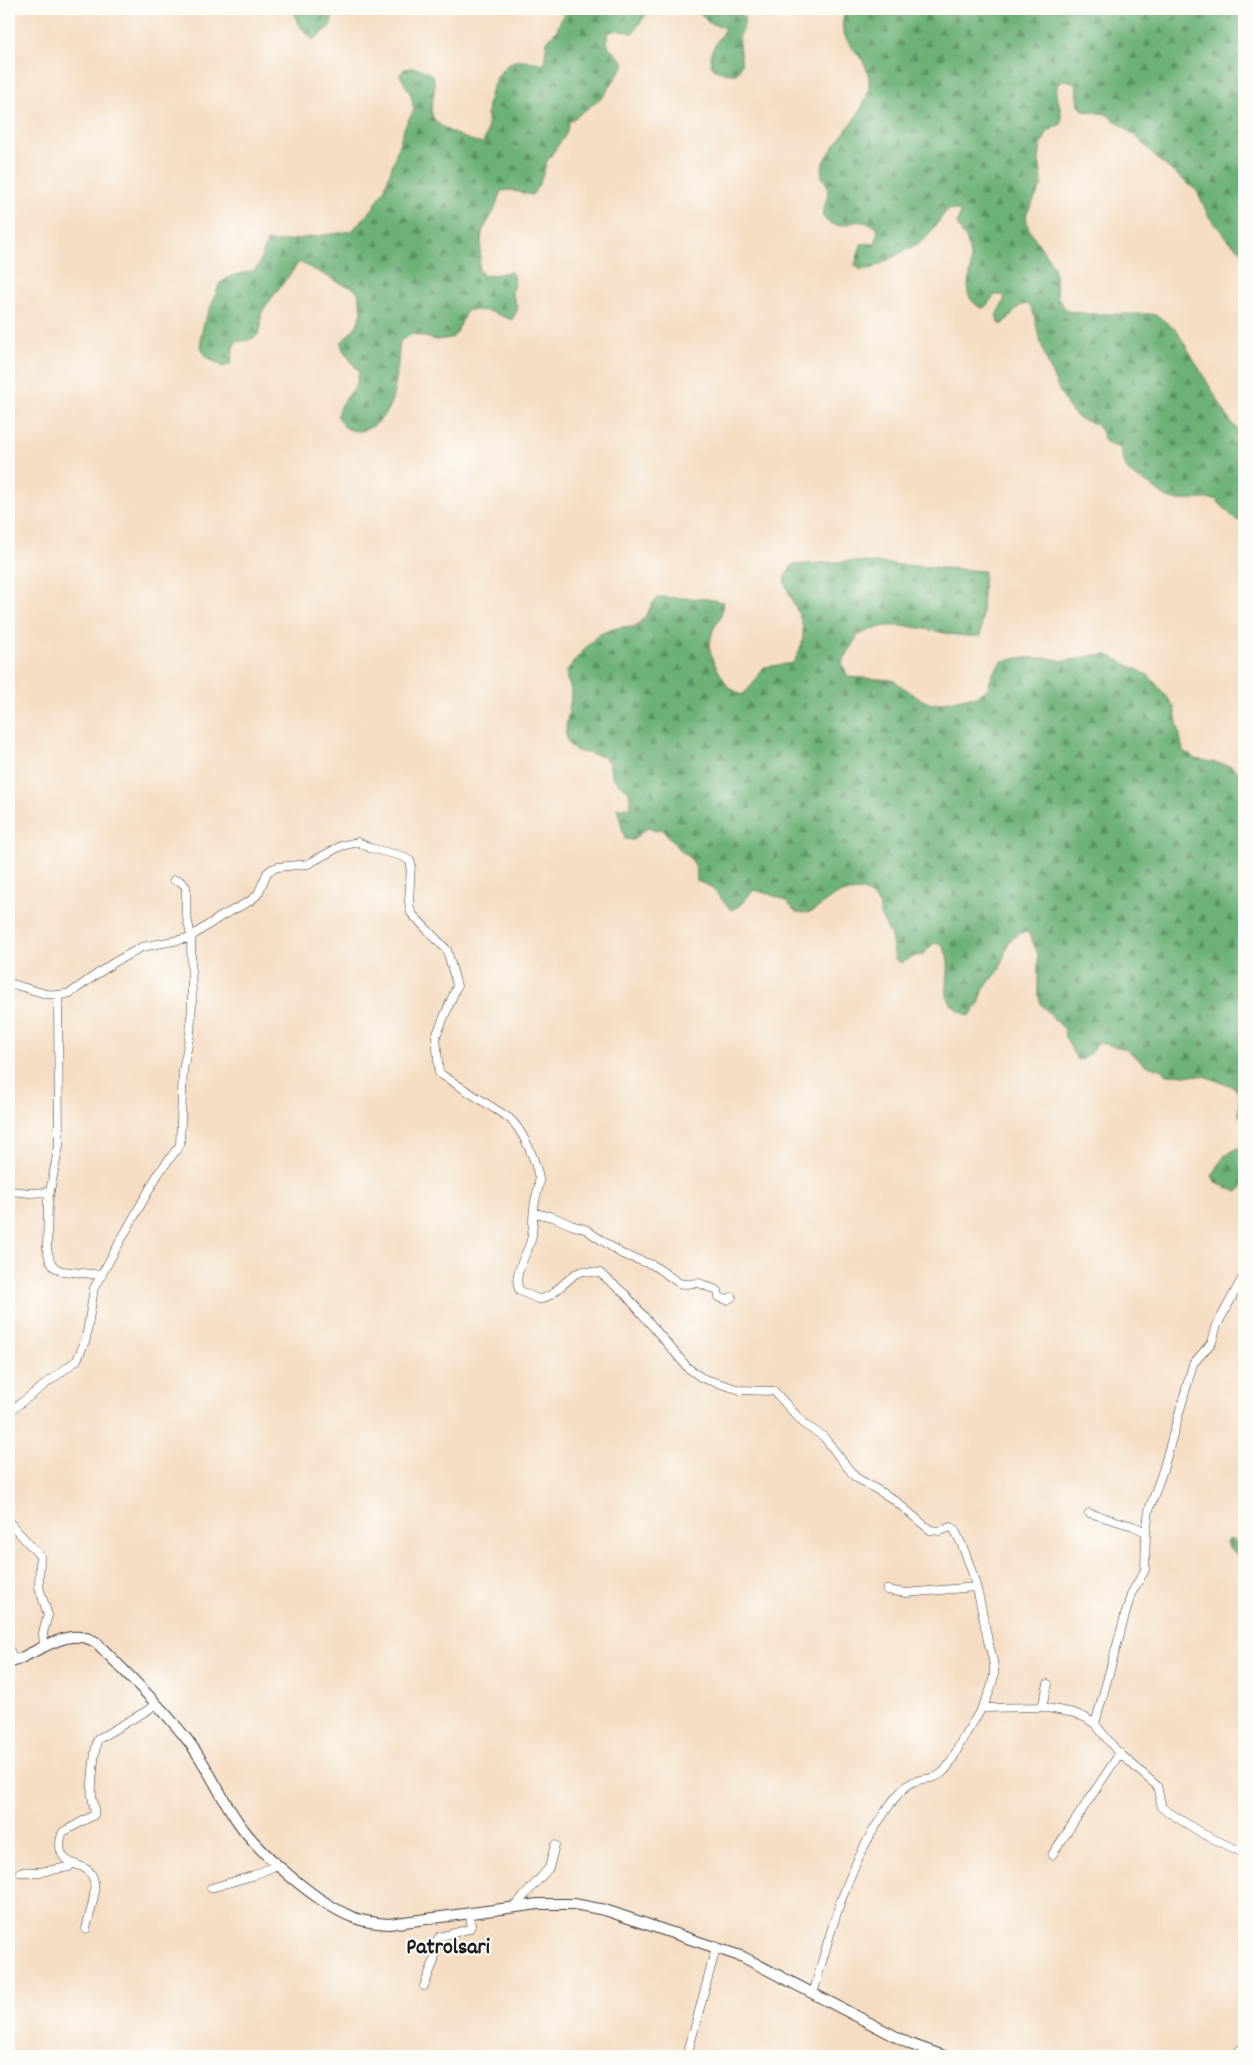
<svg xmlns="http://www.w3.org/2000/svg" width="1253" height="2065" viewBox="0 0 1253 2065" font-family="Dekko,sans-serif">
	<defs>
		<pattern id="forest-firs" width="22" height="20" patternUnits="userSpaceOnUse" patternTransform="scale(1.25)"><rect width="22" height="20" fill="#6cb177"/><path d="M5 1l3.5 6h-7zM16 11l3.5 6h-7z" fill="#588f61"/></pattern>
	</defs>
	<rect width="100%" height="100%" fill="#fdfcf7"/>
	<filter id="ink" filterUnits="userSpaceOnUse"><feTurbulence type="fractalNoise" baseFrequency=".02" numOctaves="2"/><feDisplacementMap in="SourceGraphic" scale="10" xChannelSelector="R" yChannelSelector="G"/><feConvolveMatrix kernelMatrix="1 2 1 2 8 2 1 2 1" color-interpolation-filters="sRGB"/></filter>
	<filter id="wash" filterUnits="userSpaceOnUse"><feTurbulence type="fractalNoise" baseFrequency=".0096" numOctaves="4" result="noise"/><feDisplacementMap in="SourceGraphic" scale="20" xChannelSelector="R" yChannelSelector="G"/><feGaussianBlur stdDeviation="1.12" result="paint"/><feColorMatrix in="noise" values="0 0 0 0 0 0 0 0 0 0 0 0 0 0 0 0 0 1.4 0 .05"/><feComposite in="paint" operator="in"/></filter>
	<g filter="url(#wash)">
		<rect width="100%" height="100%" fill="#f5ddc3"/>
		<path fill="url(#forest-firs)" stroke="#44664a" d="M 292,9 L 333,9 C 333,28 328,29 313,40 C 303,30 297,25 294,11 Z
			M 565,9 L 650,9 L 633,33 L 618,30 L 609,32 C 602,51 618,51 625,64 L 603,97 L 569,122 L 566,134 L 547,161 L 540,183 L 532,195 L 510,190 L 501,191 L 494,211 L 482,232 L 479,270 L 484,276 L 511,272 L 515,278 L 512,293 L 518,309 L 512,320 L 489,311 L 467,310 L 457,332 L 452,338 L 437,340 L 413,334 L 400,341 C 397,365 398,401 381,419 C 370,431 352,437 341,423 C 339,420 337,417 338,413 C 339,404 350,395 355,387 C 357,383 358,377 359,372 L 343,350 L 341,343 L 357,325 L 362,311 L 358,292 L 352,287 L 344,285 L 299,262 L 263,310 C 260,317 261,319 261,326 C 260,340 247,340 236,342 L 233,348 L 231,363 L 223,367 C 218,363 210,360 206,356 C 190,338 215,304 219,284 L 231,276 L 253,271 L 259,265 L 267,241 L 277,242 L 352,231 L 373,208 L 385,188 L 405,126 L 414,110 L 411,95 L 400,75 L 404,69 C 415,66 424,69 433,76 C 438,92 429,102 432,115 C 436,128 471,142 483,143 C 492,124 485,122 488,105 C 490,88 501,61 520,60 C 528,60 537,63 544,64 L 547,41 L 557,30 Z
			M 693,9 L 740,9 L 739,14 L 744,17 C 747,28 739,30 739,39 C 738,53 747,60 736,74 C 724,75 706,70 711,53 C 714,45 721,36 725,28 L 709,23 L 698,11 Z
			M 845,9 L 1244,9 L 1244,253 L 1229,241 L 1209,217 L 1197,191 L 1157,159 L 1138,138 L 1106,114 L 1084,111 L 1079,106 L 1076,84 L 1070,81 L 1063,80 L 1057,85 C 1055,99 1064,111 1061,124 L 1048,131 L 1041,145 L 1039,160 L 1042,179 L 1041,187 L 1026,215 L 1028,227 L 1032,234 L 1054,267 L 1058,298 L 1067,311 L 1090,314 L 1151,314 L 1158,316 L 1177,331 L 1232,424 L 1238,429 L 1244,432 L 1244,524 L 1234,518 L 1215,499 C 1202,498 1189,501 1176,500 C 1165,500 1159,491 1150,485 C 1142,479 1131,477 1126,467 C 1123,462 1122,454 1120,448 C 1097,442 1108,437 1097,426 C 1092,420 1082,422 1077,417 C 1061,403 1045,357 1039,337 C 1036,326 1035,312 1029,304 L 1021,305 L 1002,325 L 999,323 L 996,316 L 1005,298 L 1002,295 L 995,295 L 985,307 L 981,308 C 959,295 971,282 971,264 C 971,256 968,248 967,240 L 964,237 L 957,224 L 960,213 L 956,210 L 948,209 L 925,239 L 919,243 L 873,268 L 861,270 L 855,265 L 861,244 L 876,243 L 878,227 C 871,224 861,220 854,222 C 841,226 830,229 822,215 C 824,207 830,193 827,185 C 827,183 824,181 823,179 C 819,171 824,161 829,154 C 840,135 868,109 869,85 C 871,60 850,52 843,31 C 841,25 844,15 845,9 Z
			M 851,561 L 984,571 L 981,636 C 950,639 920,623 888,626 C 878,627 868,631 858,635 L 842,663 L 848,677 L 893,680 L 918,698 L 932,704 L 976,696 L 988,689 L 992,674 L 1002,661 L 1018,658 L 1049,658 L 1063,661 L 1078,659 L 1092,655 L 1108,655 L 1148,675 L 1168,698 L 1174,707 L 1183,751 L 1196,759 L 1231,766 L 1244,776 L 1244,1122 L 1239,1116 L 1239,1093 L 1234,1087 L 1204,1076 L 1167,1074 L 1160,1069 L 1146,1065 L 1126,1049 L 1097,1042 L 1094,1049 L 1084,1059 L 1077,1060 L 1065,1037 L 1064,1029 L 1042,1006 L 1038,995 L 1038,954 L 1028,932 L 1021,933 L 1009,941 L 999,971 L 984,988 L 979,1004 L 969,1016 C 926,998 962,972 941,944 L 934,943 L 923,955 L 915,956 L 901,963 L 895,959 L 891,936 L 880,915 L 880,907 L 876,900 L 864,891 C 856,892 843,891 836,895 C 825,900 816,914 802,913 C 794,913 792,907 787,902 C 783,898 760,891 754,890 L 738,907 L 731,910 L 711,887 L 697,881 C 697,860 691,860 678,848 C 672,842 668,835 662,829 L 655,830 L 648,827 L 633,840 L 625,839 L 617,808 L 631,807 L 629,791 C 622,786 614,782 611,773 C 610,769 610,764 608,762 C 601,750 579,757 570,746 C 562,737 568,720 569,709 C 570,703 572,693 570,686 C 568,681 565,679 567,672 C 568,667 591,641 596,637 C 601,633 614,628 621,627 C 626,626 630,628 635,626 C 647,620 649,604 659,597 L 708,599 L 723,602 L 721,616 L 713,630 L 709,646 L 713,661 L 728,687 L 742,695 L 752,685 L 764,667 L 793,663 C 816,624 794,615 784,579 L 792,565 Z
			M 1244,1145 L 1244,1186 L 1238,1192 L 1216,1183 L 1212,1176 L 1225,1155 Z
			M 1229,1539 L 1244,1544 L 1244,1560 L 1227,1546 L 1226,1542 Z"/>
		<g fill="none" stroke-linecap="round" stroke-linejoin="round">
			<path stroke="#56b2d4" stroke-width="2.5" d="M 1243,2056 L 1244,2056"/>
		</g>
	</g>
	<g filter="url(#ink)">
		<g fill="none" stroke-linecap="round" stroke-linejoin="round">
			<defs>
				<path id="minor" d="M 9,983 L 46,994 L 60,995 L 70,993 L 113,963 L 142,947 L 189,938 L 220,917 L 250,901 L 258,894 L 267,873 L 272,869 L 278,867 L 308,864 L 341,846 L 358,842 L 370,848 L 402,856 L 410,861 L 411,864 L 409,902 L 411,913 L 447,950 L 457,986 L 436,1036 L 439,1073 L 509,1118 C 523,1130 536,1161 539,1179 C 540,1187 536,1194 535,1202 C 532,1214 534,1228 531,1240 C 527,1255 511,1276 520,1291 L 538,1299 L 542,1299 L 552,1294 L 575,1274 L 583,1271 L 600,1273 L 625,1294 L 688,1368 L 702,1378 L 740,1390 L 774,1391 L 805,1425 L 823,1436 L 855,1477 L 893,1499 L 930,1530 L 940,1531 L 951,1527 L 954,1529 C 973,1563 981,1604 988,1641 C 991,1652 995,1663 994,1674 C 991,1700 973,1720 961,1742 C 956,1751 952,1763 944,1771 C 935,1781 924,1777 913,1782 C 901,1788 890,1804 883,1815 C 847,1867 830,1933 813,1994
					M 58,995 L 59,1146 L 48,1201 L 47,1249 L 50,1261 L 54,1267 L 62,1271 L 102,1275
					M 9,1188 L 10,1191 L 30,1193 L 50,1192
					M 534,1213 L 553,1217 L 571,1225 L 585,1229 L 622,1254 L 653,1265 L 679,1283 L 684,1284 L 699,1283 L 718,1291 L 719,1297 L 727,1300 L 732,1297
					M 9,1412 L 77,1360 L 86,1339 L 94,1288 L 158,1174 L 180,1145 L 183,1070 L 190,1034 L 192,1004 L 191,936 L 186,913 L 186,887 L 180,881 L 174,880
					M 1089,1513 L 1133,1526 L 1146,1532
					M 9,1522 L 40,1556 L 39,1587 L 48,1615 L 43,1633 L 44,1647
					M 887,1590 L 906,1593 L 975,1587
					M 9,1649 L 15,1661
					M 1042,1707 L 1048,1684
					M 983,1708 L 1042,1707 L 1074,1713 L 1086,1718 L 1095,1724 L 1117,1751 L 1157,1786 L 1162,1808 L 1203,1834 L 1244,1853
					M 1095,1724 L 1131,1594 L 1145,1570 L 1146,1532 L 1149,1510 L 1163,1470 L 1193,1364 L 1212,1342 L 1217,1325 L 1244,1275
					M 1052,1855 L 1120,1753
					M 20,1872 L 40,1872 L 69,1867 L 72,1863
					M 211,1888 L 252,1876 L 277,1865
					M 515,1906 L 549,1868 L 555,1845
					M 86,1929 C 89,1914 98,1893 93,1878 C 87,1860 63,1870 60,1847 C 60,1842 60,1837 63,1832 L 94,1815 C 96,1808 92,1802 92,1795 C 91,1787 95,1745 98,1739 L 148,1710 L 155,1704
					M 424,1986 L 434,1961 L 437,1941 L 439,1937 L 469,1929 L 471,1926 L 470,1913
					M 687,2056 L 716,1948
					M 1235,2056 L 1244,2045"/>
				<path id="tertiary" d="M 9,1663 C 37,1654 68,1624 97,1643 C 125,1672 156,1701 181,1732 C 205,1760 218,1793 238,1822 C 260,1854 316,1902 352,1917 C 364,1922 376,1923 389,1924 L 538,1904 L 574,1904 L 605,1910 L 743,1957 L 910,2044 L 944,2056"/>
			</defs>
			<use href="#minor" stroke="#3d3935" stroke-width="9"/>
			<use href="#tertiary" stroke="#3d3935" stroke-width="12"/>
			<use href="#minor" stroke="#fff" stroke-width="8"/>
			<use href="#tertiary" stroke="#fff" stroke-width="10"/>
		</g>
	</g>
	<g text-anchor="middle" stroke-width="4.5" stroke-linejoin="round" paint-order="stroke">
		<g font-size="22" font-weight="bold" fill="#1c1c1c" stroke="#fdfcf7">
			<text x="448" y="1953">Patrolsari</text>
		</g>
	</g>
	<rect width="1253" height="2065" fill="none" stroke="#fdfcf7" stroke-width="30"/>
</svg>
